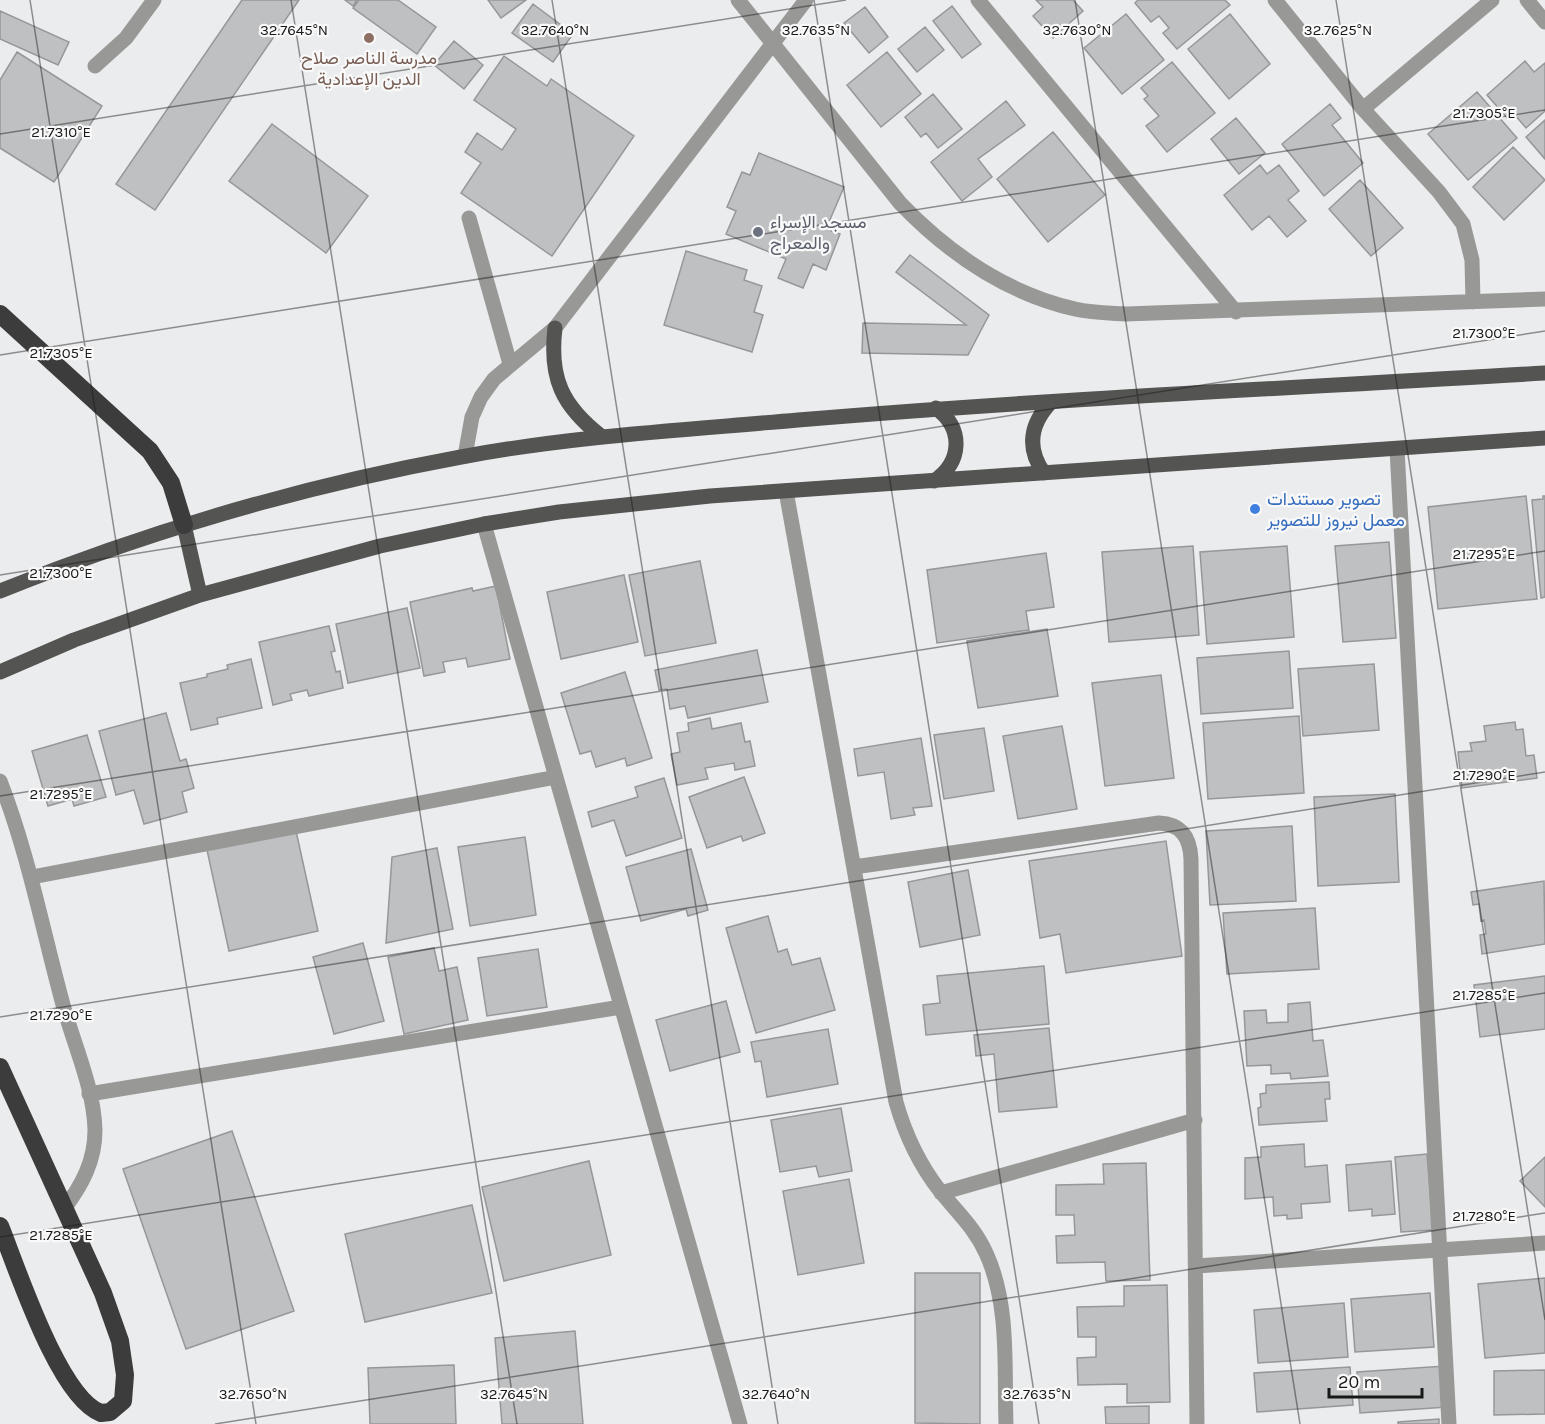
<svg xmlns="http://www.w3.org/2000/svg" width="1545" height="1424" viewBox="0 0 1545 1424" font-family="Karla,Vazirmatn,sans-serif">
	<rect width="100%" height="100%" fill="#ebeced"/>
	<path fill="#bfc0c1" stroke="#969798" stroke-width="1.5" d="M 242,0 L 299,0 L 155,210 L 116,184 Z
		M 345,0 L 357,0 L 353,6 Z
		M 359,0 L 398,0 L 436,27 L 417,54 L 353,8 Z
		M 488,0 L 526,0 L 501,18 Z
		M 1036,0 L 1073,0 L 1083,11 L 1053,38 L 1033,16 L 1043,7 Z
		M 1138,0 L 1225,0 L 1230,5 L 1177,49 L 1163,33 L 1169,28 L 1159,16 L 1151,22 L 1135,3 Z
		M 533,4 L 573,34 L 553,62 L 512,33 Z
		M 952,6 L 981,44 L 962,58 L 933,21 Z
		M 865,7 L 888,37 L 869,53 L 844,23 Z
		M 0,11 L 69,42 L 58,65 L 0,39 Z
		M 1126,14 L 1164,60 L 1122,94 L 1084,48 Z
		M 1230,14 L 1270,64 L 1229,99 L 1188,49 Z
		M 925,27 L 944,50 L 917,72 L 898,49 Z
		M 454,41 L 483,65 L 464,89 L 434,65 Z
		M 17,52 L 102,106 L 54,182 L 0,148 L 0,80 Z
		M 887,52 L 921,94 L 881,127 L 847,85 Z
		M 504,56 L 547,86 L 551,79 L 634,136 L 552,256 L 461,193 L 481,163 L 465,152 L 477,133 L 502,150 L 516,129 L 474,100 Z
		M 1525,61 L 1534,72 L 1545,63 L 1545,111 L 1526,128 L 1514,114 L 1508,119 L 1487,95 Z
		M 1172,62 L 1215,113 L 1167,152 L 1146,126 L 1159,116 L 1144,99 L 1148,96 L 1141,88 Z
		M 1477,92 L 1517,138 L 1468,180 L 1428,134 Z
		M 933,94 L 962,129 L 938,148 L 926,133 L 921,137 L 905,117 Z
		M 1006,101 L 1025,125 L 978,159 L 992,177 L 962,201 L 931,162 Z
		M 1330,104 L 1341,118 L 1332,125 L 1363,163 L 1324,196 L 1282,144 Z
		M 1236,118 L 1265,153 L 1239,174 L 1211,139 Z
		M 1545,120 L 1545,159 L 1526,137 Z
		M 272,124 L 368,196 L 326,253 L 229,181 Z
		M 1053,132 L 1105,195 L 1048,242 L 997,179 Z
		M 1513,147 L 1545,180 L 1504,220 L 1473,187 Z
		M 759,153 L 844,187 L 826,229 L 840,234 L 826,270 L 813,264 L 803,288 L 778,278 L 786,259 L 726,234 L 736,211 L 727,207 L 742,172 L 750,175 Z
		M 1260,165 L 1267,174 L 1279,165 L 1299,191 L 1288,200 L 1306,221 L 1287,237 L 1269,216 L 1252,230 L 1224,195 Z
		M 1360,180 L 1403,228 L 1371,256 L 1329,209 Z
		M 686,251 L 747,270 L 744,280 L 762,286 L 754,312 L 763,315 L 752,352 L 664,325 Z
		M 910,255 L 989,315 L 968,355 L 862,353 L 863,323 L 966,325 L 896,272 Z
		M 1526,496 L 1537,599 L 1438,609 L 1428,507 Z
		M 1543,496 L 1545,496 L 1545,597 L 1541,598 L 1532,500 L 1543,499 Z
		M 1389,542 L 1396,638 L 1343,642 L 1335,546 Z
		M 1193,546 L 1199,635 L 1109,642 L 1102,552 Z
		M 1287,546 L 1294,637 L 1207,644 L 1200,552 Z
		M 1046,553 L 1054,607 L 1026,611 L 1029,630 L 937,643 L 927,570 Z
		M 700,561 L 716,643 L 645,656 L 629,575 Z
		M 624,575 L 638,642 L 561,659 L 547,592 Z
		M 496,586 L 510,659 L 468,667 L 466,658 L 443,662 L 445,672 L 424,676 L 410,602 L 472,588 L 473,591 Z
		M 407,608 L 420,668 L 348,683 L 336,624 Z
		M 329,626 L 335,651 L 331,652 L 336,672 L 340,671 L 343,688 L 309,696 L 307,690 L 290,694 L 292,700 L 273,705 L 259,642 Z
		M 1047,629 L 1058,696 L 978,708 L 967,641 Z
		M 757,650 L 768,702 L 688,718 L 685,706 L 670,709 L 667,689 L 659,690 L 655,670 Z
		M 1289,651 L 1293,708 L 1201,714 L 1197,658 Z
		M 251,659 L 262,708 L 217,718 L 218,724 L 191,730 L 180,683 L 207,677 L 207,674 L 228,669 L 227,665 Z
		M 1374,664 L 1379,730 L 1303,736 L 1298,669 Z
		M 625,672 L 652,758 L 627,766 L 625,758 L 596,767 L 591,751 L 580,754 L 561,693 Z
		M 1161,675 L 1174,778 L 1105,786 L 1092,683 Z
		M 166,713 L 180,761 L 186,759 L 194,788 L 182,792 L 187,812 L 144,824 L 134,790 L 116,795 L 99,731 Z
		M 1299,716 L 1304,793 L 1208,799 L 1203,723 Z
		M 710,718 L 712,729 L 741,723 L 745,742 L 750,741 L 755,766 L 735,770 L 734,763 L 705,768 L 708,779 L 677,785 L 671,754 L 680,752 L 677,733 L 689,731 L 688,723 Z
		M 1515,722 L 1516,730 L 1523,729 L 1526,756 L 1534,755 L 1537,778 L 1462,788 L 1458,752 L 1472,751 L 1470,743 L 1486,741 L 1484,726 Z
		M 1062,726 L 1077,809 L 1018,819 L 1003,736 Z
		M 984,728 L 994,791 L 944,799 L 934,735 Z
		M 87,735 L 106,797 L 74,806 L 72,799 L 48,806 L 32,751 Z
		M 921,738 L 932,806 L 913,808 L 915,815 L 891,819 L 884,772 L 858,776 L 854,749 Z
		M 744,777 L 765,833 L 743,841 L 741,836 L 707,848 L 689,797 Z
		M 664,778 L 682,838 L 626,856 L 614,820 L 592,827 L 588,812 L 638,797 L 635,787 Z
		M 1395,794 L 1399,882 L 1318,886 L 1314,797 Z
		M 1292,826 L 1296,901 L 1210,905 L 1206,831 Z
		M 296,831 L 318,931 L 229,951 L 207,850 Z
		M 525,837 L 536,915 L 470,926 L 458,847 Z
		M 1166,841 L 1182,956 L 1066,973 L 1060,934 L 1040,938 L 1029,861 Z
		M 437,848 L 453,929 L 386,943 L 392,857 Z
		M 691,849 L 708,910 L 688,916 L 686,909 L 641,921 L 626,867 Z
		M 968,870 L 980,935 L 920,947 L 908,882 Z
		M 1544,881 L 1545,944 L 1482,954 L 1480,935 L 1486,934 L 1484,920 L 1481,921 L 1479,904 L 1473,905 L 1471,892 Z
		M 1315,908 L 1319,969 L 1227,974 L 1223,913 Z
		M 768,916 L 778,952 L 787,949 L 792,965 L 820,958 L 835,1010 L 756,1033 L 726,928 Z
		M 363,943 L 384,1021 L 334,1034 L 313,957 Z
		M 434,948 L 439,971 L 457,967 L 468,1020 L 404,1034 L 388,957 Z
		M 538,949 L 547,1007 L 487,1016 L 478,958 Z
		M 1044,966 L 1049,1024 L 926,1035 L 923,1005 L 940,1003 L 937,976 Z
		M 1545,976 L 1545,1029 L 1480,1037 L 1474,985 Z
		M 726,1001 L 740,1052 L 670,1071 L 656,1020 Z
		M 1310,1002 L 1313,1041 L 1323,1040 L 1328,1076 L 1291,1079 L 1290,1073 L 1271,1074 L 1271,1065 L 1247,1066 L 1244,1011 L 1266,1010 L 1267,1023 L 1288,1022 L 1288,1004 Z
		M 1049,1028 L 1057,1107 L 999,1112 L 994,1054 L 976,1056 L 974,1035 Z
		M 828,1029 L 838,1084 L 767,1097 L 761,1061 L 755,1062 L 751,1042 Z
		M 1329,1082 L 1330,1099 L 1325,1099 L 1327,1121 L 1259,1125 L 1258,1108 L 1261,1107 L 1260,1094 L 1266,1093 L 1266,1085 Z
		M 841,1108 L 852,1171 L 819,1177 L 816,1166 L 780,1172 L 771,1120 Z
		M 232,1131 L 294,1311 L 186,1349 L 123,1169 Z
		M 1304,1144 L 1305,1167 L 1327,1165 L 1330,1202 L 1301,1204 L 1302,1218 L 1287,1219 L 1287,1215 L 1274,1216 L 1273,1197 L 1245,1199 L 1245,1158 L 1261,1157 L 1261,1147 Z
		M 1427,1154 L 1433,1230 L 1401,1232 L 1395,1157 Z
		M 1545,1157 L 1545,1207 L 1520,1181 Z
		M 589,1161 L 611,1255 L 504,1281 L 482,1187 Z
		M 1391,1161 L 1395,1214 L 1372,1216 L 1372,1209 L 1349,1211 L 1346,1165 Z
		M 1146,1163 L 1150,1280 L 1106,1281 L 1105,1262 L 1057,1263 L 1056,1236 L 1075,1235 L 1074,1215 L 1056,1215 L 1056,1185 L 1104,1184 L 1103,1164 Z
		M 849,1179 L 864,1263 L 798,1275 L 783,1191 Z
		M 472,1205 L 492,1293 L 365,1322 L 345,1234 Z
		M 915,1273 L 980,1273 L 980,1424 L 915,1423 Z
		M 1545,1278 L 1545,1353 L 1485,1358 L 1478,1284 Z
		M 1167,1285 L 1170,1402 L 1127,1403 L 1127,1384 L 1078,1385 L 1077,1358 L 1096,1357 L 1096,1337 L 1078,1337 L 1077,1307 L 1124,1306 L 1124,1286 Z
		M 1430,1293 L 1434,1347 L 1355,1352 L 1351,1299 Z
		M 1344,1303 L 1348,1357 L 1258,1363 L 1254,1310 Z
		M 575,1331 L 583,1424 L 502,1424 L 495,1338 Z
		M 454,1365 L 456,1424 L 370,1424 L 368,1368 Z
		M 1445,1366 L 1447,1407 L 1360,1413 L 1357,1372 Z
		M 1350,1367 L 1353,1405 L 1257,1412 L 1254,1373 Z
		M 1545,1370 L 1545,1414 L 1494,1415 L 1494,1371 Z
		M 1149,1406 L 1149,1424 L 1106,1424 L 1105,1407 Z
		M 1439,1419 L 1439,1424 L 1398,1424 L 1398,1422 Z"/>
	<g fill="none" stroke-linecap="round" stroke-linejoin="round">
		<path stroke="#989897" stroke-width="15" d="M 738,0 L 900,203 C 949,254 1005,293 1075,309 C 1092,313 1110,313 1126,314 L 1545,299
			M 978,0 L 1236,312
			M 1275,0 L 1363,109 L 1439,192 L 1463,224 L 1472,260 L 1473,302
			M 1527,0 L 1545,22
			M 95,66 L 126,38 L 154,0
			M 1363,109 L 1492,0
			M 469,218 L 510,364
			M 1397,449 L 1449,1424
			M 465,456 L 472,417 L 481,397 L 494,379 L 555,328 L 806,0
			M 786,491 L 896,1102 C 905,1134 919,1164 940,1191 C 957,1212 975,1228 986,1253 C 1010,1305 1004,1368 1006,1424
			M 484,524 L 740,1424
			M 0,781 C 28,853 42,927 62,1001 C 73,1043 94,1087 95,1130 C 95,1161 82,1185 64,1209
			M 854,867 L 1159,823 C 1181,824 1190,837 1191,859 L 1197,1424
			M 32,877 L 556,777
			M 89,1094 L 621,1007
			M 941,1193 L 1195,1120
			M 1196,1266 L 1545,1243"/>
		<path stroke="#545453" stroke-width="15" d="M 555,328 C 549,378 562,406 602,437
			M 1044,473 C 1026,448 1030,424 1051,402
			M 934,481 C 962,462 964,429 936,408
			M 184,525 L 200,595
			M 0,591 C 149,531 303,486 461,457 C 572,436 685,430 798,420 C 1046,399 1296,388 1545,373
			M 0,672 L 74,640 L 200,595 L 380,546 L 484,524 L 559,512 L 710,496 L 1545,438"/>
		<path stroke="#3d3c3c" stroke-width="18" d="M 0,314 L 150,451 L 171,483 L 184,525
			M 0,1067 L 103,1293 L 120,1341 L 125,1375 L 123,1401 L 110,1412 L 101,1413 C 59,1398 17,1268 0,1226"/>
	</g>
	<path fill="none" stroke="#181818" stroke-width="1.5" stroke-opacity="0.45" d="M 30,0 L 256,1424M 291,0 L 517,1424M 552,0 L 778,1424M 814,0 L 1039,1424M 1075,0 L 1300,1424M 1336,0 L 1545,1320M 0,134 L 846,0M 0,355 L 1545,110M 0,575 L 1545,331M 0,796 L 1545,551M 0,1017 L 1545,772M 0,1237 L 1545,993M 215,1424 L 1545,1213"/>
	<circle fill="#8d6e63" stroke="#f9f9fa" stroke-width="2" cx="369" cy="38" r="6"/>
	<circle fill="#6b7280" stroke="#f9f9fa" stroke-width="2" cx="758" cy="232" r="6"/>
	<circle fill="#3f7fe0" stroke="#f9f9fa" stroke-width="2" cx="1255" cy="509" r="6"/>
	<g text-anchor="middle" stroke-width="4.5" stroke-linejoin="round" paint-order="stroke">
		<g font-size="18" fill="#785e54" stroke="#f9f9fa">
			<text x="369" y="64">مدرسة الناصر صلاح<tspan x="369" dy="21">الدين الإعدادية</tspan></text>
		</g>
		<g font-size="18" fill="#5b616d" stroke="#f9f9fa" text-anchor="start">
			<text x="770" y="228">مسجد الإسراء<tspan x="770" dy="21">والمعراج</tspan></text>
		</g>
		<g font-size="18" fill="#366cbe" stroke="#f9f9fa" text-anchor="start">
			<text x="1267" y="505">تصوير مستندات<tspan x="1267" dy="21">معمل نيروز للتصوير</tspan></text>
		</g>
	</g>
	<g font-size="15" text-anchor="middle" fill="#181818" stroke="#f9f9fa" stroke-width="4.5" stroke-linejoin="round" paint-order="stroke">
		<text x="294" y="35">32.7645°N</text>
		<text x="555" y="35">32.7640°N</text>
		<text x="816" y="35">32.7635°N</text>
		<text x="1077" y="35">32.7630°N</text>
		<text x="1338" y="35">32.7625°N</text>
		<text x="1484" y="118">21.7305°E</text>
		<text x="61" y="137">21.7310°E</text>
		<text x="1484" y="338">21.7300°E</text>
		<text x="61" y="358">21.7305°E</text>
		<text x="1484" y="559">21.7295°E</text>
		<text x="61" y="578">21.7300°E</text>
		<text x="1484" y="780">21.7290°E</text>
		<text x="61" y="799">21.7295°E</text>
		<text x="1484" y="1000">21.7285°E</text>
		<text x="61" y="1020">21.7290°E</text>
		<text x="1484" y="1221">21.7280°E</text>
		<text x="61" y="1240">21.7285°E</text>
		<text x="253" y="1399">32.7650°N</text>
		<text x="514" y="1399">32.7645°N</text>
		<text x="776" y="1399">32.7640°N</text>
		<text x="1037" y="1399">32.7635°N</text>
	</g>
	<path d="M1329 1388v9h93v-9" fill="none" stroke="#181818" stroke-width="3"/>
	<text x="1338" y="1388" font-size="18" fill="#181818" stroke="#f9f9fa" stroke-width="4.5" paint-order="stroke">20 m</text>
</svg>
